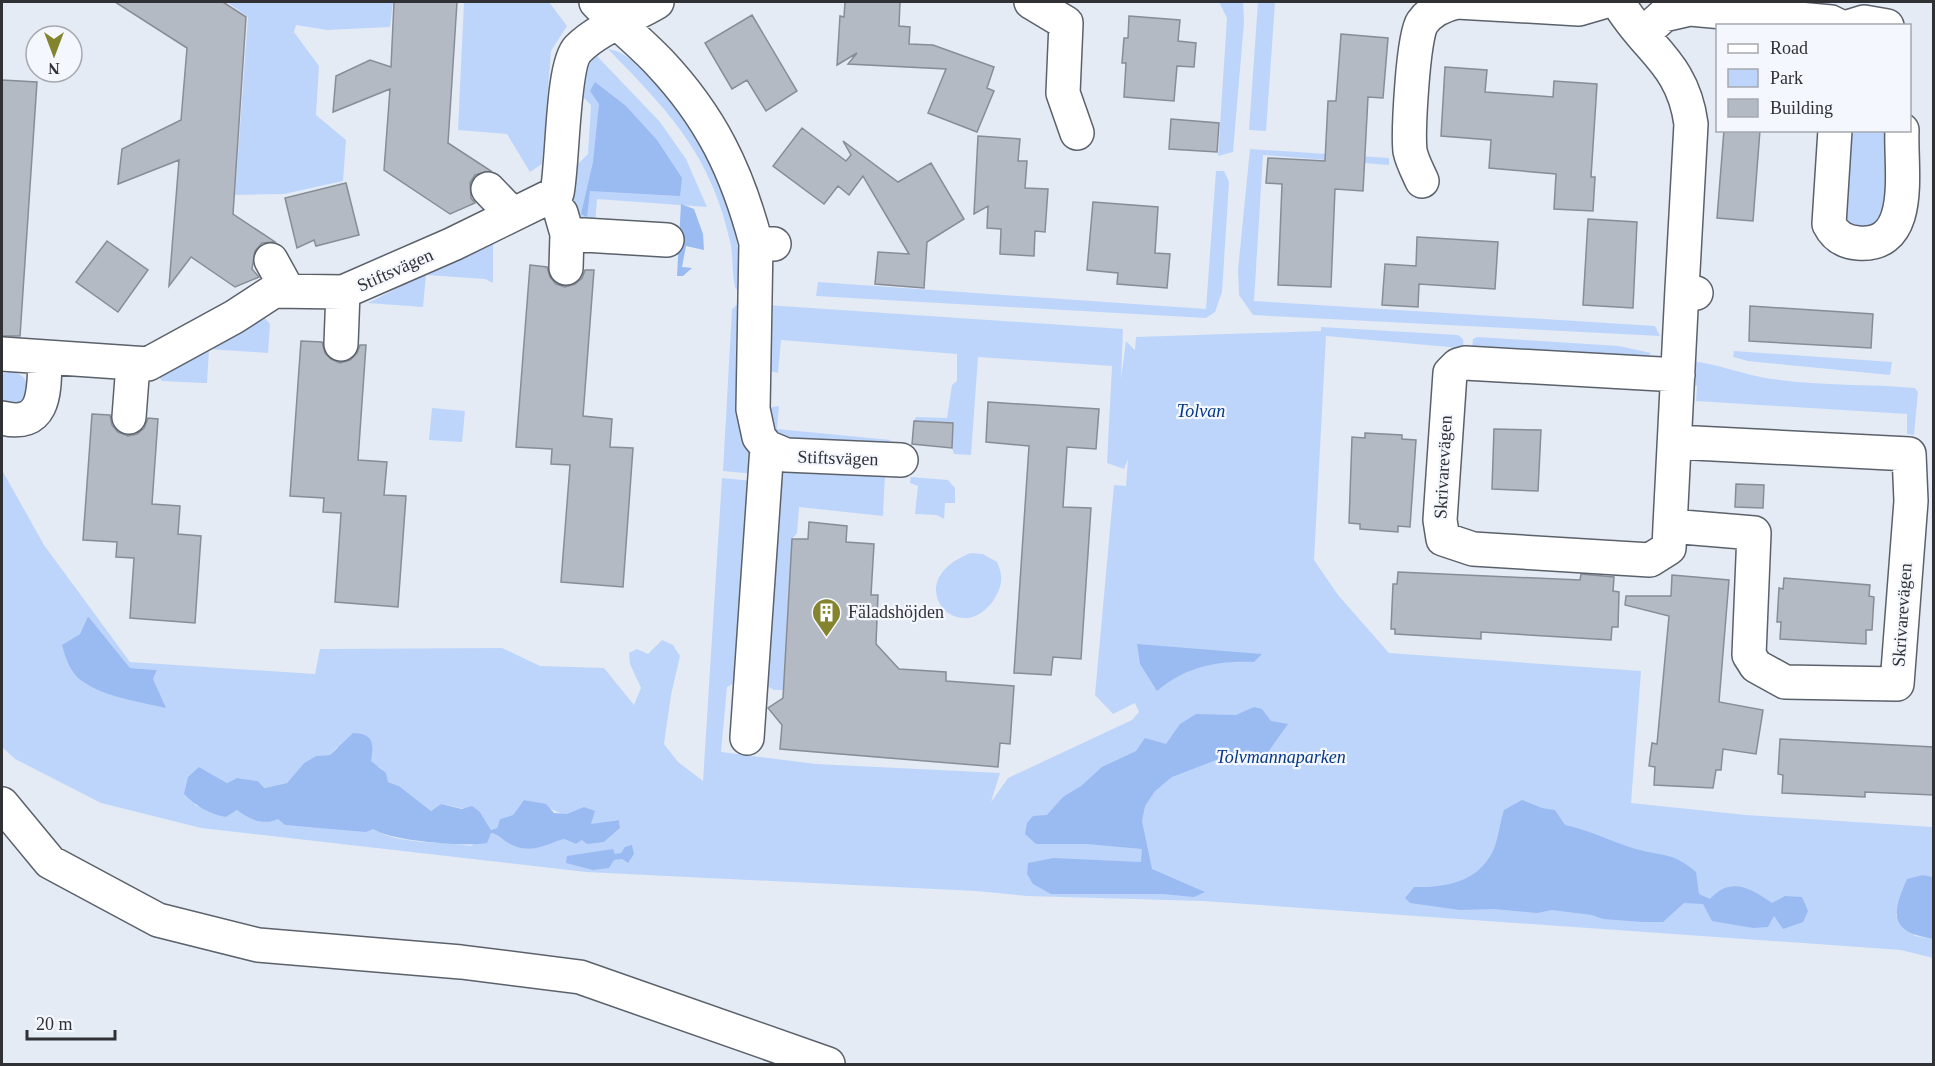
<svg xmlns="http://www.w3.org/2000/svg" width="1935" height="1066" viewBox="0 0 1935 1066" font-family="Georgia,serif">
	<rect width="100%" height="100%" fill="#e4ebf5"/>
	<path fill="#bed5fb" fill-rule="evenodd" d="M 227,2 L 393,2 L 390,27 L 327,30 L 296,25 L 294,32 L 319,66 L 316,115 L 346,140 L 343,181 L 284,194 L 235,195 L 248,17 Z
		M 464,2 L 549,2 L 567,26 L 551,51 L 542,164 L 530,172 L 507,134 L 458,130 Z
		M 1219,2 L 1243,2 L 1244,22 L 1233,152 L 1218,156 L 1227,18 Z
		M 1258,2 L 1275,2 L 1266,131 L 1249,130 Z
		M 608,49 C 624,51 633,62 645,73 C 706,130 739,207 742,289 L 737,290 L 735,287 C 732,273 733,259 731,245 C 711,154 670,113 608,49 Z
		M 596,55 L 660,122 L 686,159 L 707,207 L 597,199 L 595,226 L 584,227 L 572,212 L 575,167 L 588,154 L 591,105 L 581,95 L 587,67 Z
		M 1846,131 L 1893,131 L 1887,216 L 1867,227 L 1852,228 L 1843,220 Z
		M 1250,149 L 1389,158 L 1389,165 L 1263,155 L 1254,301 L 1655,326 L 1660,336 L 1253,315 L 1239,295 L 1238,270 Z
		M 1216,171 L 1224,171 L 1229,182 L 1222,292 L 1215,312 L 1206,318 L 816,296 L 818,282 L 1206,309 Z
		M 493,239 L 493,283 L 485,279 L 426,275 L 423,307 L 368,303 Z
		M 740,302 L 748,441 L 755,474 L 723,471 L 732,309 Z
		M 767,305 L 1123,329 L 1121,379 L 1126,341 L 1135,350 L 1136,337 L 1321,331 L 1321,327 L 1458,335 L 1463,339 L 1464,351 L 1449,347 L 1326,336 L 1314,560 L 1338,595 L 1389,653 L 1641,671 L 1631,803 L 1746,815 L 1933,827 L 1933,877 L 1923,875 L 1896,915 L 1915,936 L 1933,939 L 1933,958 L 1901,950 L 1203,901 L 1027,896 L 976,891 L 586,872 L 201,828 L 101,803 L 15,759 L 2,747 L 2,470 L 44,545 L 130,662 L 315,674 L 320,649 L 502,648 L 540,666 L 604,668 L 634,705 L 641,688 L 630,664 L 629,653 L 637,649 L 648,654 L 662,640 L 673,645 L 680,656 L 671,695 L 664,744 L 678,762 L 703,781 L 722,478 L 753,481 L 742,679 L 727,687 L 721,752 L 816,764 L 1000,773 L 991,802 L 1008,778 L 1132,720 L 1139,712 L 1135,703 L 1113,714 L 1095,695 L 1114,485 L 1126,486 L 1128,459 L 1124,469 L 1107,463 L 1112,366 L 978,357 L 971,455 L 954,454 L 952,448 L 953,423 L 914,421 L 916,417 L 947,418 L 952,385 L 957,381 L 957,354 L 781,340 L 778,373 L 770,371 ZM 88,616 L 130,668 L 157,670 L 153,679 L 62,646 L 80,634 ZM 337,747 L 381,768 L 388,782 L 399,786 L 431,811 L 441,804 L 480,812 L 491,830 L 497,828 L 500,819 L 513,815 L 524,800 C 548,804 567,820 590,824 C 599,825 610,820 619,820 L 620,828 L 604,842 L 582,840 L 576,844 L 564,839 C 544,845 532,853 512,845 C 503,841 500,835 490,833 L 471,846 C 443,841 397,845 373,829 L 285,825 L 278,818 L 237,810 L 226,817 L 195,805 L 199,767 L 227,783 L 237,778 L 258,781 L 263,788 L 287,783 L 304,763 L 316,756 L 330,755 Z
		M 263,316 L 270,324 L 268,353 L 209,349 L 207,383 L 203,383 L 162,381 L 159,377 Z
		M 1477,337 L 1619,346 L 1651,353 L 1642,362 L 1472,351 L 1473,339 Z
		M 1734,351 L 1892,362 L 1890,375 L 1748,361 L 1733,357 Z
		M 1691,361 C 1719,364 1744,375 1772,379 C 1819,386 1868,384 1915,388 L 1918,392 L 1914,435 L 1907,434 L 1907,414 L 1696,401 L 1697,386 L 1689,384 Z
		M 10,372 C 30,373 31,391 21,404 L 2,404 L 2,374 Z
		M 779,406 L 777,429 L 891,440 L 873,452 L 782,444 L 765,413 L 771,407 Z
		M 432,408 L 465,411 L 462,442 L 429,440 Z
		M 785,468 L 885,475 L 883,516 L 799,507 L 797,533 L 792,539 L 784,690 L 774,690 L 765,685 L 775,474 Z
		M 911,477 L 948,480 L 955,488 L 955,503 L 945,503 L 944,519 L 937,515 L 915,514 L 918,486 L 910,483 Z
		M 971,553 L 983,554 L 997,562 C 1004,577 1002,587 993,601 C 958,650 897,581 971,553 Z"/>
	<path fill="#99bbf2" d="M 595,82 L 626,106 L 657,140 L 682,178 L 680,196 L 590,191 L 587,217 L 581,214 L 593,162 L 599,104 L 590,91 Z
		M 681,204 L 694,209 L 703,234 L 704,250 L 686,246 L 682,267 L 692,268 L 683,276 L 677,276 Z
		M 88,616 L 130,668 L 157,670 L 153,679 L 166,708 C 141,702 104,697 82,681 C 71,674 65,657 62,645 L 80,634 Z
		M 1137,644 L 1262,654 L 1254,662 C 1219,660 1184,667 1157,691 L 1140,664 Z
		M 1254,707 L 1262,709 L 1271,721 L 1288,724 L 1266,755 L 1247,750 L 1224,757 L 1172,777 L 1155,791 L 1145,806 L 1142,821 L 1152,869 L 1205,892 L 1194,897 L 1163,894 L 1051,894 L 1033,884 L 1027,874 L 1028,863 L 1053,858 L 1141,862 L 1142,849 L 1087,844 L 1036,844 L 1025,834 L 1027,823 L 1033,816 L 1047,815 L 1063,797 L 1081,786 L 1102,767 L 1136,751 L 1145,738 L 1166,744 L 1180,724 L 1196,714 L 1236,715 Z
		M 353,733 C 374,734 374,743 371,761 L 386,773 L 388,782 L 399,786 L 431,811 L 441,804 L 462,809 L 472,806 L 480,812 L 491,830 L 497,828 L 500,819 L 513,815 L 524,800 L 546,804 L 554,813 L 567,814 L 584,807 L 595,811 L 591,824 L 619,820 L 620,828 L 604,842 L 587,844 L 582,840 L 576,844 L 564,839 C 544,845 532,854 512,845 C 503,841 500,835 491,833 L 487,843 C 465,847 391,841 373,829 L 366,832 L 285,825 L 278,819 C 263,826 249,819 237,810 L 226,817 C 209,814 196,806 184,794 L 188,777 L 199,767 L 227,783 L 237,778 L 258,781 L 264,788 L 287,783 L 304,763 L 316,756 L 330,755 Z
		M 1522,800 L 1542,808 L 1555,810 L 1565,825 C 1590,830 1612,842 1636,849 C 1664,857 1671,851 1696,872 L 1699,894 L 1710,899 C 1730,876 1751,888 1772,903 L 1785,896 L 1802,897 L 1808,911 L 1803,922 L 1783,929 L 1774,916 L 1768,927 L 1753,928 L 1712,921 L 1703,904 L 1684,903 L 1663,922 L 1643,922 L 1603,919 L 1592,915 L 1552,910 L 1537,913 L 1494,909 L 1460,910 L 1410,903 L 1405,898 L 1414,887 C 1447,888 1482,881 1495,846 C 1499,834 1500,822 1504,810 Z
		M 632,845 L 634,854 L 628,863 L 622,859 L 614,860 L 609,868 L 593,870 L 566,863 L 567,856 L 613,849 L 615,854 L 621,853 L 625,847 Z
		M 1923,875 L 1933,877 L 1933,939 C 1890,932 1891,915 1907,879 Z"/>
	<path fill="#b4bac4" stroke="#878d96" stroke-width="1.5" d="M 115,2 L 223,2 L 246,17 L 233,214 L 275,242 L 262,243 L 255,251 L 252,269 L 259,277 L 235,287 L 191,257 L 169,286 L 179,160 L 118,184 L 122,149 L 181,120 L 187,48 Z
		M 394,2 L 457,2 L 448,143 L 491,171 L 475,175 L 470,183 L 471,198 L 475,203 L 450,214 L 384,170 L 390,89 L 333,112 L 336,76 L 370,60 L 391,67 Z
		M 845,2 L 900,2 L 899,26 L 910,27 L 909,44 L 933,45 L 994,67 L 987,88 L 994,91 L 977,132 L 928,113 L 946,69 L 848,64 L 857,53 L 837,65 L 840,16 L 844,17 Z
		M 752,15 L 797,91 L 766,111 L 747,80 L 732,89 L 705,43 Z
		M 1129,16 L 1180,20 L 1178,41 L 1196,43 L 1194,67 L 1177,66 L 1174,101 L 1124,97 L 1126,63 L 1122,63 L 1124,38 L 1128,38 Z
		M 1341,34 L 1388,38 L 1383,98 L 1368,97 L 1363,191 L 1335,189 L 1331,287 L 1278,285 L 1282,184 L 1266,183 L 1268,158 L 1325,161 L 1328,101 L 1336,101 Z
		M 1445,67 L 1487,70 L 1485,92 L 1553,97 L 1554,81 L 1597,84 L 1591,177 L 1595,177 L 1593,211 L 1554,209 L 1556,174 L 1489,168 L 1491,140 L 1441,136 Z
		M 2,80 L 37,82 L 20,336 L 2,336 Z
		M 1171,119 L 1219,123 L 1217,152 L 1169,149 Z
		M 802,128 L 846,161 L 851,155 L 843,141 L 898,182 L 931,163 L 964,219 L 927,242 L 924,288 L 875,284 L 878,252 L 909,254 L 863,176 L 849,195 L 838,186 L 824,204 L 773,166 Z
		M 1724,130 L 1760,130 L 1753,221 L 1717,218 Z
		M 978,136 L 1020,139 L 1018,161 L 1027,161 L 1025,188 L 1048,189 L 1045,232 L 1035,231 L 1034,256 L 1000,254 L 1001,229 L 987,228 L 988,206 L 974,214 Z
		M 346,183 L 359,235 L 316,246 L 314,240 L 297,248 L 285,198 Z
		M 1093,202 L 1158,207 L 1155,253 L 1170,254 L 1167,288 L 1117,284 L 1118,273 L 1087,270 Z
		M 1588,219 L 1637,222 L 1633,308 L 1583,305 Z
		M 1417,237 L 1498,242 L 1495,289 L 1419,284 L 1418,307 L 1382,305 L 1385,264 L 1416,266 Z
		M 107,241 L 148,270 L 118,312 L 76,282 Z
		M 530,265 L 547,267 L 550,277 L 556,284 L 565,287 L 575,284 L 582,278 L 585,270 L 594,270 L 583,416 L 612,419 L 610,447 L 633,448 L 623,587 L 561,582 L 570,465 L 551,464 L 552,449 L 516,447 Z
		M 1750,306 L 1873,314 L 1871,348 L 1749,341 Z
		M 301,341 L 322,342 L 325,353 L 331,359 L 340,363 L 350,360 L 357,353 L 360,345 L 366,345 L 358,460 L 387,462 L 384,495 L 406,496 L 398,607 L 335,602 L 341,513 L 323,512 L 324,498 L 290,496 Z
		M 988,402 L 1099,409 L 1096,449 L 1067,447 L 1063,507 L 1091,508 L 1081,659 L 1053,657 L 1051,675 L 1014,673 L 1029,446 L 986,442 Z
		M 92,414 L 110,415 L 112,425 L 118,432 L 128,436 L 137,434 L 144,428 L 148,418 L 158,419 L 152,504 L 180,506 L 178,534 L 201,536 L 195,623 L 130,618 L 134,558 L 116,557 L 117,542 L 83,540 Z
		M 914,421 L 953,423 L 952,448 L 912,444 Z
		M 1494,429 L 1541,430 L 1538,491 L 1492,489 Z
		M 1365,433 L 1402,435 L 1402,439 L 1416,440 L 1410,527 L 1398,526 L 1398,532 L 1360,529 L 1360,524 L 1349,523 L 1352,437 L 1365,438 Z
		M 1736,484 L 1764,485 L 1763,508 L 1735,507 Z
		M 809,522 L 847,526 L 846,542 L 874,544 L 871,595 L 878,595 L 876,644 L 899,669 L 946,672 L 946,681 L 1014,686 L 1010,744 L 1000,743 L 998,767 L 780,749 L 782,725 L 768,708 L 783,698 L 792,539 L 808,539 Z
		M 1398,572 L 1580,580 L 1581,574 L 1614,577 L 1613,591 L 1619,592 L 1618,627 L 1612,627 L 1611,640 L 1481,632 L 1481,639 L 1395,634 L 1395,629 L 1391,629 L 1393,584 L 1397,584 Z
		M 1672,575 L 1729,580 L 1719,702 L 1763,710 L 1756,754 L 1723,749 L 1721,770 L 1716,770 L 1713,788 L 1654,785 L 1655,767 L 1649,766 L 1652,743 L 1657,744 L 1669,616 L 1625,605 L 1626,596 L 1671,596 Z
		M 1784,578 L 1870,585 L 1869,596 L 1874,597 L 1872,630 L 1866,630 L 1866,644 L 1780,639 L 1781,622 L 1777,622 L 1779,588 L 1783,589 Z
		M 1780,739 L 1934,747 L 1934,795 L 1865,792 L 1865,797 L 1782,793 L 1783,775 L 1778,774 Z"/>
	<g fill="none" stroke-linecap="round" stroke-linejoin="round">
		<defs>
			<path id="minor" d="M 596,2 C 616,23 639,41 659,62 C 711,117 737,171 756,243 L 774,244
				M 1031,2 L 1066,23 L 1063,93 L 1077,133
				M 1618,2 C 1645,49 1683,62 1691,124 L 1682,289 L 1696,293
				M 1851,26 L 1864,22 L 1887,26
				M 1643,34 L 1664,15 L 1690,9 L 1831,22 L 1839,26
				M 1835,130 L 1829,224 C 1835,236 1844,242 1858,243 C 1916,248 1900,168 1902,130
				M 1422,181 C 1418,172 1412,161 1410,151 C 1408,132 1413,36 1422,23 C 1430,11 1444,5 1457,2 L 1579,9 L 1603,2
				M 488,189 L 512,214
				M 561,213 L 567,234 L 566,268
				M 567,234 L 667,240
				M 756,243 L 753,409 L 759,437 L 767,447 L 786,455 L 901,460
				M 271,260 L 287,289
				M 341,344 L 343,292
				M 2,354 L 148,364 L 234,317 L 274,291 L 343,292 L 453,244 L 557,193 C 563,164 562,65 578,49 C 599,28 632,17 657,2
				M 129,417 L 133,364
				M 2,418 C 47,429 44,389 45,357
				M 1675,442 L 1909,454 L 1911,501 L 1897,684 L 1785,682 L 1756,666 L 1749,655 L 1754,533 L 1670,526 L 1682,289
				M 1670,526 L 1669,548 L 1650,560 L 1473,549 L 1443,539 L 1440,520 L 1450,373 L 1458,365 L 1465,363 L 1678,375
				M 747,738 L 767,447
				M 2,804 L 50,862 L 158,920 L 258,945 L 461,962 L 580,977 L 828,1064"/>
		</defs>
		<use href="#minor" stroke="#5b616a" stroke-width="36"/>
		<use href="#minor" stroke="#fff" stroke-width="33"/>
	</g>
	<defs>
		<symbol id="building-pin" viewBox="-11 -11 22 30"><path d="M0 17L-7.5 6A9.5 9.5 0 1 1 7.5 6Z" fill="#83842d" stroke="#f4f8fe"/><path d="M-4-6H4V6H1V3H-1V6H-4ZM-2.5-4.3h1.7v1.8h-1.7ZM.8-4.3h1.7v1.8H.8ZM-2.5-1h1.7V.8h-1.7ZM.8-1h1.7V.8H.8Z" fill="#fff"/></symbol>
	</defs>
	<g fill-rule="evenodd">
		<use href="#building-pin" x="810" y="596" width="33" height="45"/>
	</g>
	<g text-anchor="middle" stroke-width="4.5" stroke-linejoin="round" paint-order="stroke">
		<g font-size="18" fill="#2f3135" stroke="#f4f8fe">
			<text transform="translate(395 270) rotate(-24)" y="6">Stiftsvägen</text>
			<text transform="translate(838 458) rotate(2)" y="6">Stiftsvägen</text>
			<text transform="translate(1443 467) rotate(-87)" y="6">Skrivarevägen</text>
			<text transform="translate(1902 615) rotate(-86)" y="6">Skrivarevägen</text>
		</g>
		<g font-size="18" font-style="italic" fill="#063885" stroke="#f4f8fe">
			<text x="1201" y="417">Tolvan</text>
			<text x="1281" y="763">Tolvmannaparken</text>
		</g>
		<g font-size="18" fill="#2f3135" stroke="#f4f8fe" text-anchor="start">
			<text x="848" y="618">Fäladshöjden</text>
		</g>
	</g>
	<rect width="1935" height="1066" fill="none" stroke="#2f3135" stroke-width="6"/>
	<rect x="1716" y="24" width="195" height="108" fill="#f4f8fe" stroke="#a5a8ae" stroke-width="1.5"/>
	<rect x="1728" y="44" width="30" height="9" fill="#ffffff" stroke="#a5a8ae" stroke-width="1.5"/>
	<text x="1770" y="54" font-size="18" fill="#2f3135">Road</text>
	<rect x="1728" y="69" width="30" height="18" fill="#bed5fb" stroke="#a5a8ae" stroke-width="1.5"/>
	<text x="1770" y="84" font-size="18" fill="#2f3135">Park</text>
	<rect x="1728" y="99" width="30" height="18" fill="#b4bac4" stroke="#a5a8ae" stroke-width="1.5"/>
	<text x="1770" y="114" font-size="18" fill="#2f3135">Building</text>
	<g transform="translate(54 54) rotate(180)"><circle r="28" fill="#f4f8fe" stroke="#a5a8ae" stroke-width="1.5"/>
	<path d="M0-4.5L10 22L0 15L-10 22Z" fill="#83842d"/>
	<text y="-9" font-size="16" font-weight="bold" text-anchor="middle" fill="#2f3135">N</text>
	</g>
	<path d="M27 1030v9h88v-9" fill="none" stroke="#2f3135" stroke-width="3"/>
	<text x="36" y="1030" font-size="18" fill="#2f3135" stroke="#f4f8fe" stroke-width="4.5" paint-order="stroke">20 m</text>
</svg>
